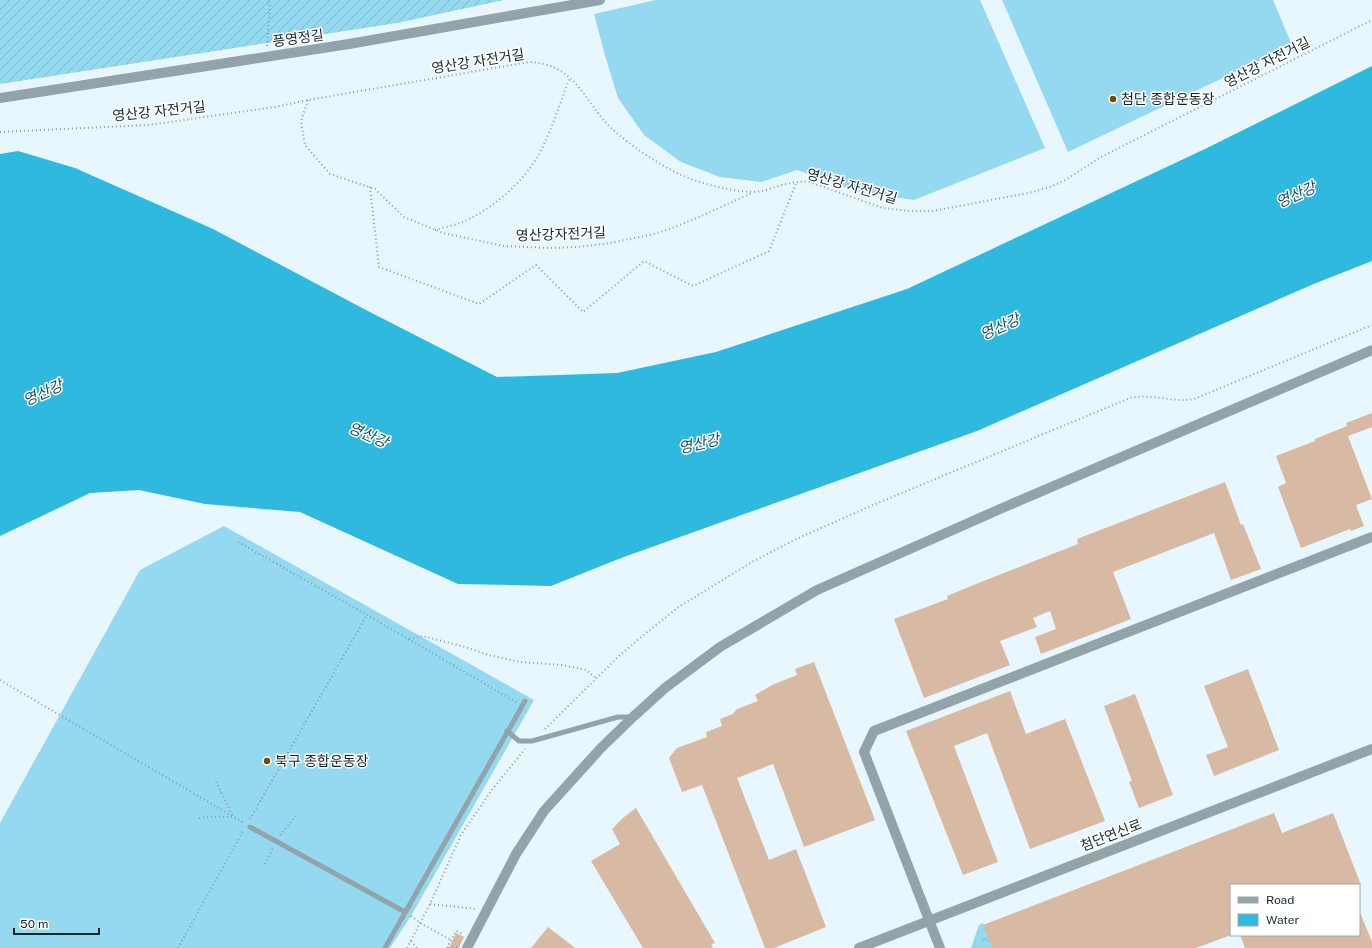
<svg xmlns="http://www.w3.org/2000/svg" width="1372" height="948" viewBox="0 0 1372 948" font-family="'Public Sans','Noto Sans KR',sans-serif">
	<defs>
		<pattern id="park-crowns" width="20" height="18" patternUnits="userSpaceOnUse"><rect width="20" height="18" fill="#94d9ef"/><path d="M2 6a3 3 0 1 1 6 0M12 15a3 3 0 1 1 6 0" fill="none" stroke="#7fbacd"/></pattern>
		<pattern id="garden-furrows" width="10" height="10" patternUnits="userSpaceOnUse"><rect width="10" height="10" fill="#94d9ef"/><path d="M-1 1l2-2M0 10L10 0M9 11l2-2" fill="none" stroke="#7fbacd"/></pattern>
	</defs>
	<rect width="100%" height="100%" fill="#e7f7fd"/>
	<path fill="#94d9ef" d="M 656,0 L 980,0 L 1045,148 L 914,200 L 856,191 L 797,170 L 761,182 L 720,177 L 681,162 L 644,135 L 618,98 L 604,52 L 594,14 Z
		M 1002,0 L 1273,0 L 1292,45 L 1068,152 Z
		M 224,526 L 534,700 L 411,916 L 390,948 L 0,948 L 0,823 L 140,570 Z"/>
	<path fill="url(#park-crowns)" d="M 983,923 L 992,948 L 971,948 L 979,925 Z"/>
	<path fill="url(#garden-furrows)" d="M 0,0 L 504,0 L 397,23 L 0,84 Z"/>
	<path fill="#2fb9de" d="M 1372,66 L 1372,261 L 1316,283 L 977,431 L 621,558 L 551,586 L 458,584 L 300,512 L 205,504 L 139,490 L 90,493 L 0,536 L 0,154 L 18,151 L 75,168 L 213,229 L 364,309 L 497,377 L 617,373 L 716,352 L 907,289 L 1207,148 Z"/>
	<path fill="#d8b9a3" d="M 1372,413 L 1372,427 L 1348,436 L 1372,499 L 1356,505 L 1364,526 L 1351,531 L 1350,529 L 1301,548 L 1278,487 L 1286,483 L 1276,456 L 1315,441 L 1315,439 L 1347,426 L 1346,423 Z
		M 1225,482 L 1241,525 L 1243,524 L 1261,569 L 1231,580 L 1214,533 L 1113,572 L 1131,619 L 1041,654 L 1035,637 L 1056,629 L 1050,611 L 1033,618 L 1037,627 L 1000,641 L 1010,665 L 924,698 L 894,619 L 948,599 L 947,596 L 981,582 L 1078,544 L 1077,539 Z
		M 814,662 L 875,820 L 804,847 L 773,764 L 737,778 L 769,860 L 796,849 L 826,927 L 774,948 L 765,948 L 702,785 L 682,792 L 669,758 L 677,748 L 707,737 L 706,732 L 722,726 L 720,719 L 733,714 L 737,709 L 758,701 L 755,695 L 772,685 L 797,675 L 795,669 Z
		M 1248,669 L 1279,750 L 1214,776 L 1206,755 L 1228,747 L 1204,686 Z
		M 1010,691 L 1026,734 L 1065,719 L 1105,821 L 1030,849 L 987,733 L 954,746 L 998,862 L 963,875 L 906,731 Z
		M 1135,694 L 1173,795 L 1139,808 L 1129,782 L 1132,781 L 1104,706 Z
		M 636,808 L 715,943 L 711,945 L 713,948 L 643,948 L 591,861 L 620,844 L 612,829 L 624,817 Z
		M 1274,813 L 1282,833 L 1333,813 L 1361,885 L 1231,885 L 1231,935 L 1196,948 L 992,948 L 983,925 Z
		M 1359,910 L 1372,942 L 1372,948 L 1245,948 L 1240,935 L 1359,935 Z
		M 548,927 L 575,948 L 531,948 Z
		M 456,933 L 464,937 L 459,948 L 449,948 Z"/>
	<g fill="none" stroke-linecap="round" stroke-linejoin="round">
		<path stroke="#8c9ca1" stroke-width="2" stroke-dasharray="1 3" stroke-linecap="butt" d="M 267,46 L 270,4 L 268,0
			M 308,100 L 301,121 L 305,145 L 330,174 L 375,189 L 404,217 L 443,233 L 504,246 L 551,248 L 577,247 L 604,244 L 650,235 L 670,229 L 699,217 L 752,193
			M 0,132 L 148,125 L 275,107 L 308,100 L 529,62 C 576,64 583,100 611,128 C 631,146 655,162 679,174 C 697,183 742,195 762,191 C 778,187 792,180 809,182 L 883,208 L 909,211 L 933,211 L 1033,192 L 1050,187 L 1064,181 L 1101,157 L 1372,20
			M 370,187 L 379,267 L 479,304 L 536,265 L 583,312 L 644,261 L 693,286 L 769,251 L 797,181
			M 435,230 C 445,227 456,225 465,221 C 494,207 523,183 539,154 C 552,130 560,103 570,77
			M 238,542 L 367,615 L 516,702
			M 409,639 L 423,636 L 465,647 L 489,655 L 520,662 L 562,665 L 586,670 L 596,678
			M 0,680 L 244,823
			M 545,729 L 619,656 L 646,633 L 680,606 L 752,562 L 794,540 L 873,505 L 1130,398 C 1151,393 1173,403 1194,399 L 1372,325
			M 199,818 L 208,817 L 233,817 L 215,779
			M 250,819 L 367,615
			M 280,835 L 296,816
			M 265,864 L 273,848
			M 430,904 L 477,909
			M 411,916 L 420,923 L 451,940
			M 411,941 L 417,948
			M 178,948 L 243,831
			M 407,948 L 430,904 L 461,835 L 491,791 L 525,749
			M 447,948 L 456,931 L 463,934
			M 448,948 L 457,947"/>
		<path stroke="#93a3a9" stroke-width="5" d="M 507,731 L 519,741 L 532,741 L 618,717 L 632,717
			M 250,827 L 405,912
			M 385,948 L 525,701"/>
		<path stroke="#93a3a9" stroke-width="10" d="M 929,920 L 864,752 L 874,731 L 1372,537
			M 467,948 L 516,854 L 544,811 L 601,748 L 633,717 L 665,688 L 720,647 L 817,590 L 1007,506 L 1372,350"/>
		<path stroke="#93a3a9" stroke-width="10" d="M 0,98 L 349,44 L 600,0
			M 929,920 L 940,948
			M 859,948 L 1372,749"/>
	</g>
	<g fill="#824405" stroke="#fff" stroke-width="1.5">
		<circle cx="1113" cy="99" r="4"/>
		<circle cx="267" cy="761" r="4"/>
	</g>
	<g text-anchor="middle" stroke-width="3" stroke-linejoin="round" paint-order="stroke">
		<g font-size="14" fill="#16262b" stroke="#fff">
			<text transform="translate(298 38) rotate(-8)" y="5">풍영정길</text>
			<text transform="translate(478 61) rotate(-9)" y="5">영산강 자전거길</text>
			<text transform="translate(1267 62) rotate(-27)" y="5">영산강 자전거길</text>
			<text transform="translate(159 111) rotate(-6)" y="5">영산강 자전거길</text>
			<text transform="translate(852 186) rotate(16)" y="5">영산강 자전거길</text>
			<text transform="translate(561 234) rotate(-2)" y="5">영산강자전거길</text>
			<text transform="translate(1111 835) rotate(-21)" y="5">첨단연신로</text>
		</g>
		<g font-size="14" fill="#16262b" stroke="#fff" text-anchor="start">
			<text x="1121" y="104">첨단 종합운동장</text>
			<text x="275" y="766">북구 종합운동장</text>
		</g>
		<g font-size="15" font-style="italic" fill="#164d5c" stroke="#fff">
			<text transform="translate(1296 195) rotate(-24)" y="5">영산강</text>
			<text transform="translate(1000 327) rotate(-24)" y="5">영산강</text>
			<text transform="translate(43 393) rotate(-24)" y="5">영산강</text>
			<text transform="translate(368 435) rotate(24)" y="5">영산강</text>
			<text transform="translate(699 444) rotate(-13)" y="5">영산강</text>
		</g>
	</g>
	<rect x="1230" y="884" width="130" height="52" fill="#ffffff" stroke="#a2a8aa"/>
	<rect x="1238" y="897" width="20" height="6" fill="#93a3a9" stroke="#a2a8aa"/>
	<text x="1266" y="904" font-size="12" fill="#16262b">Road</text>
	<rect x="1238" y="914" width="20" height="12" fill="#2fb9de" stroke="#a2a8aa"/>
	<text x="1266" y="924" font-size="12" fill="#16262b">Water</text>
	<path d="M14 928v6h85v-6" fill="none" stroke="#16262b" stroke-width="2"/>
	<text x="20" y="928" font-size="12" fill="#16262b" stroke="#ffffff" stroke-width="3" paint-order="stroke">50 m</text>
</svg>
